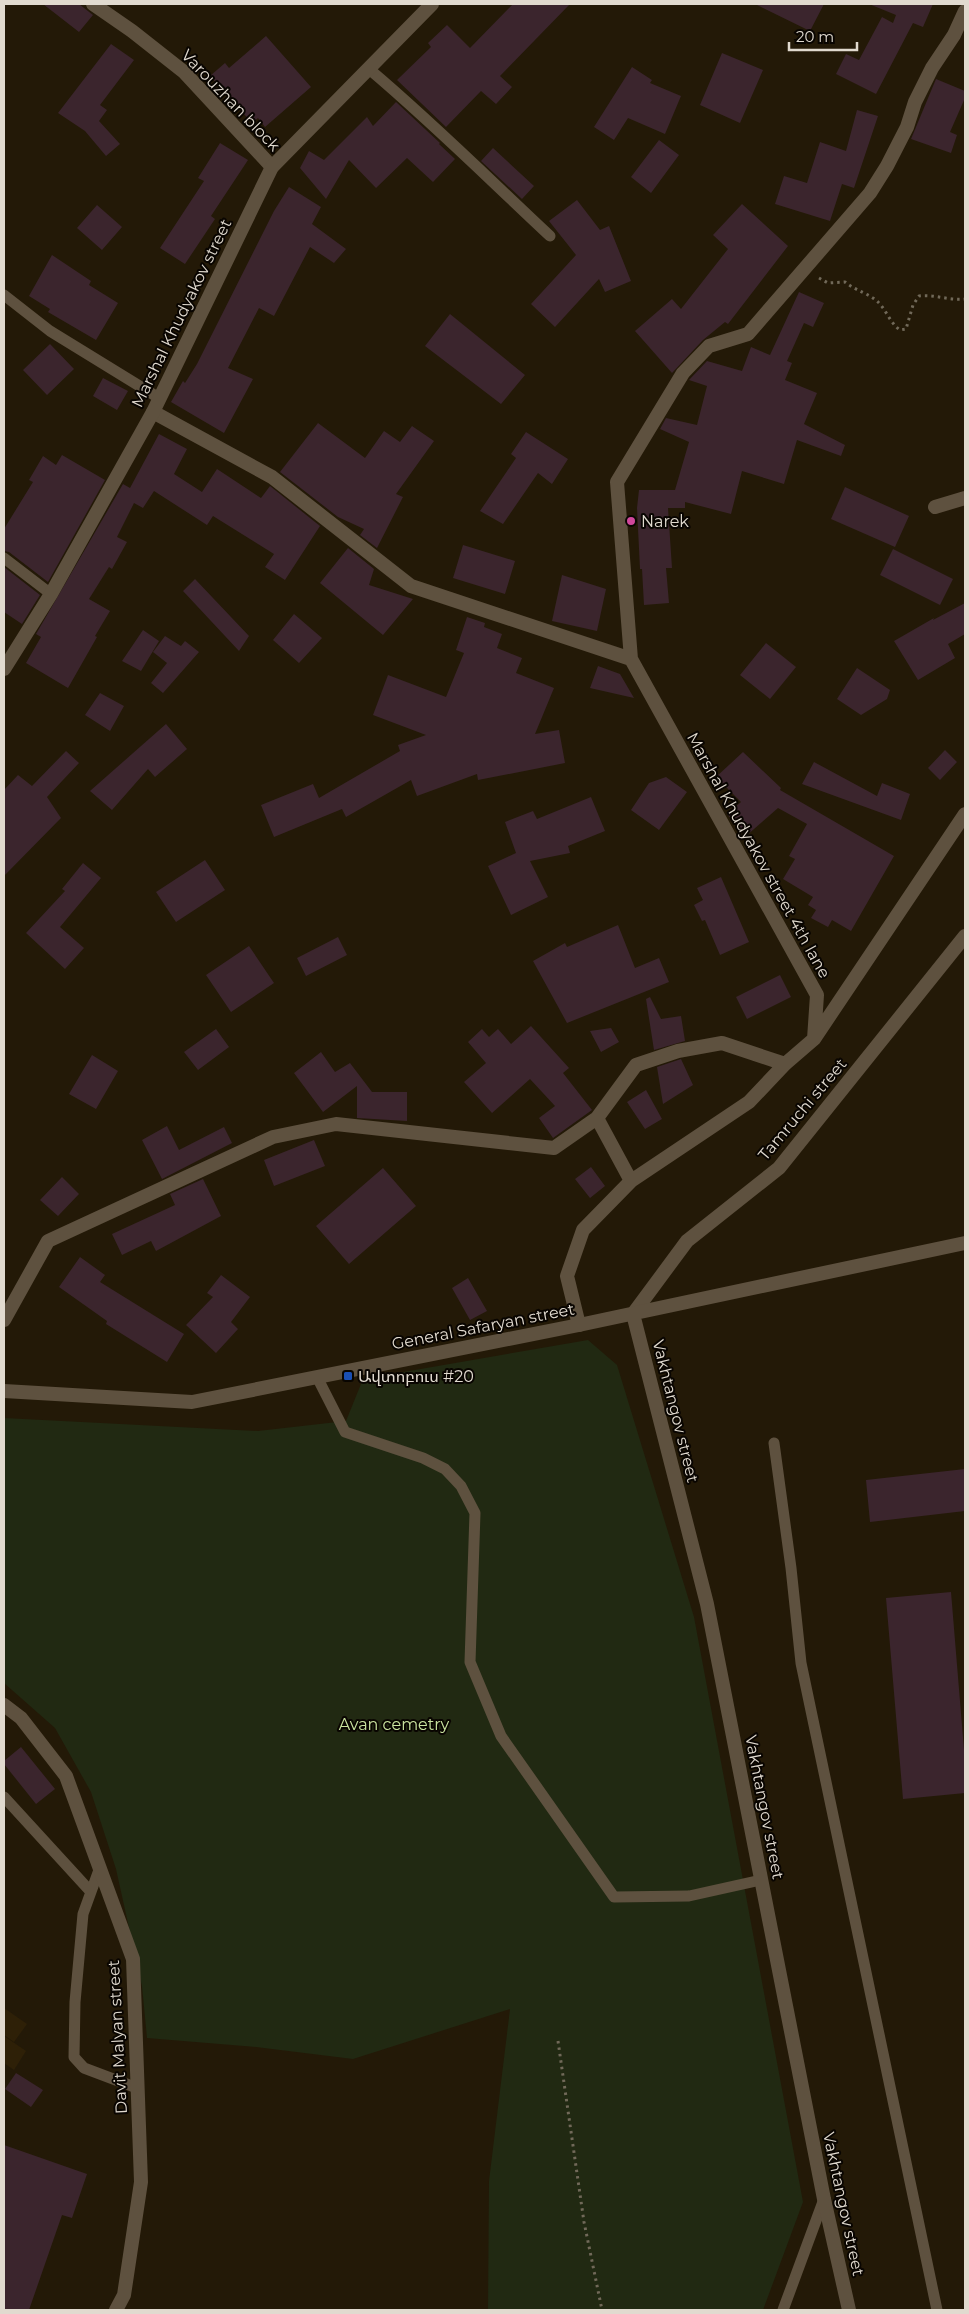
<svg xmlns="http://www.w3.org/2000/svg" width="969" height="2314" viewBox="0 0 969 2314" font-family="Montserrat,'Noto Sans Armenian',sans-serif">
	<rect width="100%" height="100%" fill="#231907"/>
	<path fill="#2e2007" d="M 4,2008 L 27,2024 L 14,2042 L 4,2035 Z
		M 4,2036 L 26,2051 L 14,2070 L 4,2063 Z"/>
	<path fill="#212912" d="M 588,1340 L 617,1365 L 694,1617 L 803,2202 L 763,2310 L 488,2310 L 489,2181 L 510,2009 L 353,2059 L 256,2047 L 147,2038 L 142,1986 L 116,1869 L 91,1792 L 55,1728 L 4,1683 L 4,1418 L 258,1431 L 346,1421 L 363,1379 Z"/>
	<path fill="#3b252d" d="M 43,4 L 79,4 L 93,15 L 79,32 Z
		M 513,4 L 570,4 L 500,76 L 512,87 L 496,104 L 481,91 L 446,127 L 397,80 L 431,47 L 428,43 L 447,25 L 470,48 Z
		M 755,4 L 824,4 L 810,31 Z
		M 869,4 L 933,4 L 923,27 L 913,23 L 876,94 L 836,74 L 846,54 L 859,60 L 882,17 L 893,23 L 896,15 Z
		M 266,36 L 311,87 L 265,127 L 258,118 L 252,123 L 210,76 L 225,63 L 229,68 Z
		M 111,44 L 134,60 L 100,105 L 107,110 L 99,121 L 120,144 L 106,156 L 85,131 L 58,113 Z
		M 722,53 L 763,70 L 740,123 L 700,105 Z
		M 632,67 L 652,80 L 650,83 L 681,96 L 665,134 L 628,118 L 614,140 L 594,127 Z
		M 936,79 L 965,91 L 965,98 L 950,132 L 957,135 L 951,153 L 911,139 Z
		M 396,102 L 440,143 L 439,144 L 455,159 L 433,182 L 407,158 L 376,188 L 349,160 L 326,199 L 300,168 L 309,151 L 324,160 L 367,117 L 373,126 Z
		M 857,110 L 878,116 L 854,188 L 842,184 L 830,221 L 775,204 L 784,176 L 807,183 L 820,142 L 846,151 Z
		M 659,140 L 679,155 L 651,193 L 631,177 Z
		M 220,143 L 248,160 L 211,216 L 215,219 L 185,264 L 160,248 L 204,181 L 198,178 Z
		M 493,148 L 534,186 L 522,199 L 481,161 Z
		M 289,187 L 321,207 L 312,224 L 346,249 L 334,263 L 310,247 L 274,316 L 259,308 L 228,368 L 253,379 L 224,433 L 171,402 L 183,381 L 185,383 L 197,364 L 274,211 Z
		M 577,200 L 600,230 L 609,226 L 631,281 L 605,292 L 599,279 L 555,327 L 531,304 L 576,255 L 549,221 Z
		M 742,204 L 788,246 L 728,324 L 725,322 L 703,340 L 672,373 L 635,331 L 672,299 L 681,309 L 728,249 L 713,235 Z
		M 97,205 L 122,227 L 102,250 L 77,228 Z
		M 52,255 L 91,281 L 89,285 L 118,303 L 96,340 L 48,312 L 50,309 L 29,296 Z
		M 799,292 L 824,303 L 813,327 L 804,323 L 787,361 L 792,363 L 785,380 L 817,393 L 804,424 L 845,445 L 841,456 L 797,440 L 784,484 L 742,471 L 731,514 L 685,502 L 685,508 L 668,508 L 672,568 L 666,568 L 669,603 L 644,605 L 642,569 L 640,569 L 637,508 L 639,490 L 675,490 L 689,442 L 660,429 L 666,418 L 697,425 L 707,386 L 689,380 L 707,361 L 742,371 L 751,347 L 770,355 Z
		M 450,314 L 525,375 L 501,404 L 425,346 Z
		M 50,344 L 74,369 L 47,395 L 23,370 Z
		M 103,378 L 128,391 L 117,410 L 93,396 Z
		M 318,423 L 365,458 L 384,431 L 400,442 L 412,426 L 434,441 L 396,494 L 403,497 L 377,548 L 360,535 L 364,529 L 338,517 L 280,472 Z
		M 526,432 L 568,459 L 552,484 L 538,473 L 503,524 L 480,511 L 516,458 L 511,454 Z
		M 159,434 L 187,449 L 174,474 L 202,492 L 217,469 L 261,498 L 270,486 L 320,526 L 285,580 L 265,567 L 274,554 L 213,516 L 207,525 L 154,491 L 143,508 L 134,503 L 117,537 L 127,542 L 112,569 L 109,567 L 89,599 L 110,611 L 95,636 L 97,637 L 68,688 L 26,663 L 41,637 L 36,634 L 123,484 L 130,488 Z
		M 62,455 L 105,480 L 48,582 L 9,552 L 4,551 L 4,529 L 33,482 L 29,480 L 43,456 L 56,465 Z
		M 845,487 L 909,516 L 895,547 L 831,519 Z
		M 463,545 L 515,561 L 505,594 L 453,578 Z
		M 348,548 L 374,569 L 369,585 L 413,599 L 383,635 L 320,583 Z
		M 893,549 L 953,579 L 940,605 L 880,575 Z
		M 4,567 L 40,595 L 22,624 L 4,612 Z
		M 562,575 L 606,589 L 597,631 L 552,621 Z
		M 195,579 L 249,636 L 239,651 L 183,591 Z
		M 965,603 L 965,634 L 948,644 L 955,658 L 918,680 L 894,641 L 934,618 L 933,620 Z
		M 294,614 L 322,638 L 299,663 L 273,640 Z
		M 467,617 L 485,623 L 484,627 L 502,634 L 497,648 L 522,658 L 516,673 L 554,688 L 535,734 L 559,730 L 565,763 L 478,780 L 477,774 L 417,796 L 411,780 L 346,817 L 342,809 L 274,837 L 261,805 L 313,784 L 319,798 L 400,751 L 398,745 L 426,735 L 373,715 L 388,675 L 446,697 L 464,653 L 456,650 Z
		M 143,630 L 159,641 L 141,671 L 122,661 Z
		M 165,636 L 181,646 L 185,641 L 199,652 L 163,693 L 151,683 L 167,663 L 153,652 Z
		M 766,643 L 796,667 L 770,699 L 740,675 Z
		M 598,666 L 620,674 L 634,698 L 590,688 Z
		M 857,668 L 890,690 L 887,699 L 861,715 L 837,699 Z
		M 100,693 L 124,706 L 110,731 L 85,715 Z
		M 166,724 L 187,749 L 155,777 L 148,769 L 112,810 L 90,791 Z
		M 945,750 L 957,762 L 940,780 L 928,768 Z
		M 66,751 L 79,763 L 47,797 L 61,818 L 4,876 L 4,790 L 18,775 L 32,786 Z
		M 743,752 L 781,788 L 780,790 L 894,856 L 851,931 L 832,920 L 828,927 L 811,918 L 816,910 L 808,905 L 813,897 L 783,879 L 795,859 L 789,856 L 807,824 L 778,808 L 746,836 L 727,814 L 741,802 L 716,777 Z
		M 814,762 L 877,796 L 882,783 L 910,794 L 901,820 L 802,784 Z
		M 666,777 L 687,792 L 659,830 L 631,810 L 649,783 Z
		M 591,797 L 605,831 L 568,846 L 570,853 L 530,861 L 548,897 L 511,915 L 488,866 L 516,853 L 505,822 L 533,811 L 537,819 Z
		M 205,860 L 225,890 L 176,922 L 156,892 Z
		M 83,863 L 101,878 L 60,927 L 84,948 L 65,969 L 26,933 L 65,891 L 62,889 Z
		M 721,877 L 749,942 L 720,955 L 705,920 L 702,921 L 694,905 L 703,900 L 697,888 Z
		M 618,925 L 635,968 L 659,958 L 669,982 L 567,1023 L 533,961 L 565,943 L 567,947 Z
		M 338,937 L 347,955 L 306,976 L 297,958 Z
		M 249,946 L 274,983 L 231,1012 L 206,975 Z
		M 780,975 L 791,997 L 747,1019 L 736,997 Z
		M 650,997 L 661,1019 L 681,1016 L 685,1041 L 654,1050 L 646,999 Z
		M 531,1026 L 569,1068 L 563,1073 L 592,1110 L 553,1138 L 539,1118 L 555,1106 L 530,1079 L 492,1113 L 464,1082 L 486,1063 L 468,1042 L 482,1029 L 489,1037 L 498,1029 L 511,1044 Z
		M 611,1028 L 619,1042 L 601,1052 L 590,1031 Z
		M 216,1029 L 229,1047 L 198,1070 L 184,1052 Z
		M 321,1052 L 335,1072 L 350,1063 L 372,1092 L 407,1092 L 407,1121 L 357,1118 L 357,1086 L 323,1112 L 294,1073 Z
		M 92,1055 L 118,1071 L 96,1109 L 69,1094 Z
		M 681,1059 L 693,1085 L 663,1104 L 657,1067 Z
		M 646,1090 L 662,1119 L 645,1129 L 627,1102 Z
		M 167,1126 L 179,1150 L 224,1127 L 232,1143 L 162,1179 L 142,1140 Z
		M 314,1140 L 325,1166 L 274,1186 L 264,1160 Z
		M 591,1167 L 605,1186 L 590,1198 L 575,1179 Z
		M 383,1168 L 416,1206 L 349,1264 L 316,1226 Z
		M 62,1177 L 79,1194 L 58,1216 L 40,1200 Z
		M 203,1179 L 221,1216 L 156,1251 L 151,1241 L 122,1255 L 112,1234 L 175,1205 L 170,1194 Z
		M 80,1257 L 105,1275 L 100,1282 L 184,1334 L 167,1362 L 106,1324 L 107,1321 L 59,1287 Z
		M 221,1275 L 250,1297 L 231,1322 L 238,1329 L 216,1353 L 186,1325 L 213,1297 L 207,1293 Z
		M 468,1278 L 487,1311 L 470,1320 L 452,1288 Z
		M 965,1469 L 965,1511 L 870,1522 L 866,1480 Z
		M 951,1592 L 965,1762 L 965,1793 L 903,1799 L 886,1598 Z
		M 21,1747 L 55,1789 L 36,1804 L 4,1764 L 4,1761 Z
		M 16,2073 L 43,2090 L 31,2107 L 5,2089 Z
		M 4,2145 L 87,2174 L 72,2218 L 62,2215 L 29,2310 L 4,2310 Z"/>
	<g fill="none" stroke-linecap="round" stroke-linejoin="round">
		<path stroke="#716959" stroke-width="3" stroke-dasharray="2.5 4" stroke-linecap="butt" d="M 819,278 L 828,283 L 845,282 C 856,291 870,294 878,302 C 887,311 890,323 900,330 L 906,329 L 913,305 L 919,296 C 935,294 950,301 965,299
			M 558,2041 L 584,2222 L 602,2310"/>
		<path stroke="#5e513f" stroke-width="11" d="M 369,69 C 432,122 490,180 550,236
			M 4,295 L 50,331 L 159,398
			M 4,558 L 51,594
			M 317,1377 L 345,1432 L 423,1458 L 445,1469 L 461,1486 L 475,1513 L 470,1662 L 501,1736 L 614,1897 L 689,1896 L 761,1880
			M 774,1443 L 791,1568 L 801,1663 L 937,2310
			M 4,1797 L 91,1892
			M 100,1867 L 83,1914 L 75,2002 L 74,2057 L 84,2068 L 137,2088
			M 783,2310 L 824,2199"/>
		<path stroke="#5e513f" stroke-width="14" d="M 93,4 L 132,31 L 184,72 L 272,167
			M 153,412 L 272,477 L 411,586 L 631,659
			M 935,507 L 965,498
			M 814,1039 L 817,995 L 631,659 L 617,482 L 683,373 L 709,346 L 748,334 L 870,193 L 887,166 L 907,127 L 915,102 L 932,68 L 954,35 L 965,11
			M 597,1118 L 631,1181
			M 633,1314 L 687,1241 L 779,1168 L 965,936
			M 4,1320 L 48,1241 L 273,1137 L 336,1124 L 554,1148 L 597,1118 L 636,1065 L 678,1051 L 722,1043 L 785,1064
			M 579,1325 L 567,1276 L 583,1230 L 631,1181 L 749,1102 L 785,1064 L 814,1039 L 965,814"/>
		<path stroke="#5e513f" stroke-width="14" d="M 4,669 L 51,594 L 153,412 L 272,167 L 432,4
			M 633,1314 L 707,1604 L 824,2199 L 849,2310
			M 4,1391 L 192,1402 L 579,1325 L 965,1243
			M 4,1705 L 21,1718 L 66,1776 L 133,1959 L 141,2182 L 124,2295 L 116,2310"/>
	</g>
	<circle fill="#d1479c" stroke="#090501" stroke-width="2" cx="631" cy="521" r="5"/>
	<rect fill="#1a4fb4" stroke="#090501" stroke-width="2" x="343" y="1371" width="10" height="10" rx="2.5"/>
	<g text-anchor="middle" stroke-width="4" stroke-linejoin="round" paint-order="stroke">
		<g font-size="16" fill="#e1dacf" stroke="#090501">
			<text transform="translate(231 100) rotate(46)" y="6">Varouzhan block</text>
			<text transform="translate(181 313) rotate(-64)" y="6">Marshal Khudyakov street</text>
			<text transform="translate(759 855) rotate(61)" y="6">Marshal Khudyakov street 4th lane</text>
			<text transform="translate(802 1109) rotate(-50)" y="6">Tamruchi street</text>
			<text transform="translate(483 1326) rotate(-11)" y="6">General Safaryan street</text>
			<text transform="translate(676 1411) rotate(76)" y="6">Vakhtangov street</text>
			<text transform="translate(765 1807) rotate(79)" y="6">Vakhtangov street</text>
			<text transform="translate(117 2037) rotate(-93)" y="6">Davit Malyan street</text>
			<text transform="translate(844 2204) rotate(78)" y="6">Vakhtangov street</text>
		</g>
		<g font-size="16" fill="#e1dacf" stroke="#090501" text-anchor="start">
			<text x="641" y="527">Narek</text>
			<text x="358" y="1382">Ավտոբուս #20</text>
		</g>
		<g font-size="16" fill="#cbe4a0" stroke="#090501">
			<text x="394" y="1730">Avan cemetry</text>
		</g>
	</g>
	<rect width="969" height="2314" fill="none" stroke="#e1dacf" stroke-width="10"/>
	<path d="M789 42v8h68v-8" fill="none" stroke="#e1dacf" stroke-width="2.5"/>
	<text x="796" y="42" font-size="15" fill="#e1dacf" stroke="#090501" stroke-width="4" paint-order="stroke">20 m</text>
</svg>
